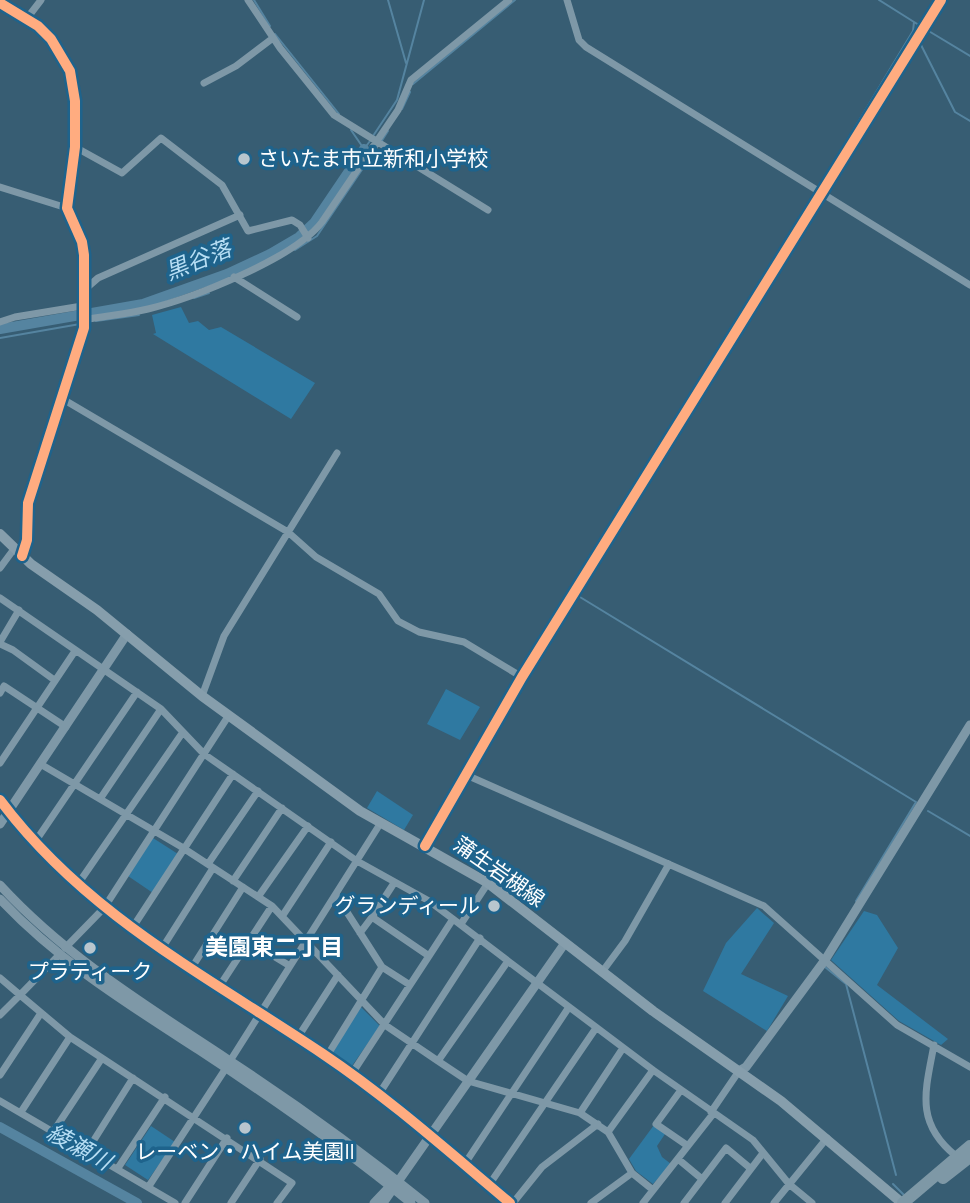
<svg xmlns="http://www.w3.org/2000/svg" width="970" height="1203" viewBox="0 0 970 1203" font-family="'Titillium Web','Noto Sans JP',sans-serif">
	<rect width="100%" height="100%" fill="#375d73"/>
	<path fill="#2f79a1" d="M 181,307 L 189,323 L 198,321 L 209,330 L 221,327 L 315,383 L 291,419 L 153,334 L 156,333 L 152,315 Z
		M 446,689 L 480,707 L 460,740 L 427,724 Z
		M 377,791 L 413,815 L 404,830 L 367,808 Z
		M 153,838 L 178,854 L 153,893 L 128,876 Z
		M 757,908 L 774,923 L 741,974 L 788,996 L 767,1031 L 703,991 L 726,943 Z
		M 864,911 L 877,915 L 898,948 L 877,985 L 948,1039 L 941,1045 L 899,1021 L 831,960 Z
		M 360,1006 L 380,1026 L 349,1070 L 331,1056 Z
		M 654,1125 L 665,1134 L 657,1146 L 662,1157 L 671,1164 L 653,1184 L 636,1171 L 629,1159 Z
		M 151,1126 L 175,1142 L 148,1180 L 125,1165 Z"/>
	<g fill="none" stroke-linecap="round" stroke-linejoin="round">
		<path stroke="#5584a0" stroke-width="2" d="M 254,0 L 270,26
			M 388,0 L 406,63
			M 879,0 L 922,27
			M 927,30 L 970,56
			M 275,34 L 339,114
			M 919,41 L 955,112 L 970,121
			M 413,84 L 515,0
			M 402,109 L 410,92
			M 351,130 L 364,149 L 370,141
			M 373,136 L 397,100 L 424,0
			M 381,142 L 388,131
			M 819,187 L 913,31 L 914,22
			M 295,250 L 317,236 L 378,146
			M 758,289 L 816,192
			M 194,298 L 209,293
			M 96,321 L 139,315
			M 0,338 L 80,324
			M 575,594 L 916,802 L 856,901
			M 928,811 L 970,836
			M 825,967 L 846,984 L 896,1175
			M 893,1184 L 905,1196"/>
		<path stroke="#5584a0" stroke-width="10" d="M 0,329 L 143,304 L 227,274 L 270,254 L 299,237 L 314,223 L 364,149
			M 0,1127 L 137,1203"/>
		<path stroke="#7e98a7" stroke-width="7" d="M 248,0 L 280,48 L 334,115 L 488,210
			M 567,0 L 579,40 L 586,47 L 970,285
			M 0,3 L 38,26 L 51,39 L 70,71 L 75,101 L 75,147 L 67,208 L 82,242 L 84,255 L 84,328 L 28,503 L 27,540 L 22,556
			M 28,17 L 41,0
			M 204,83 L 236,66 L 273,38
			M 75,147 L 122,173 L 161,138 L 222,185 L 248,231 L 292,220 L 300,225 L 308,238
			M 0,187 L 67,208
			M 234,277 L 297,317
			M 83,291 L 98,278 L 240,215
			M 84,320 C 105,316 127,314 148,309 C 193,298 295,258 322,222 L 398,110 L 411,80 L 509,0
			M 0,322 L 15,317 L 82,306
			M 61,398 L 288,532 L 316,557 L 379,594 L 398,621 L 419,632 L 464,642 L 522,677
			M 0,568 L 14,549
			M 0,598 L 161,709 L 204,754 L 357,861 L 429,901 L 453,919
			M 0,642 L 19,610
			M 0,644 L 13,650 L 53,679
			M 0,693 L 4,686 L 66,727
			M 202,696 L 224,636 L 337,453
			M 0,763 L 75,651
			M 42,765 L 180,846 L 272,906 L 385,1025 L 438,1061
			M 464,774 L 764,906 L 897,1025 L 970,1067
			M 100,799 L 161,709
			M 0,800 C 86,915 207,976 323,1054 C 390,1099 449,1152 510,1203
			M 35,842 L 137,692
			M 425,846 L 522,677 L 941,0
			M 208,864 L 258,791
			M 233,881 L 282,808
			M 78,884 L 183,732
			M 336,895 L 382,967
			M 258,897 L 308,826
			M 283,915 L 331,842
			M 372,917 L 394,883
			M 461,924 L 488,883
			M 131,930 L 233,774
			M 249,941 L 290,966
			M 65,948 L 104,908 L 229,715
			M 161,950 L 213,868
			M 429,956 L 453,919 L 508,961 L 438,1061 L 468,1081 L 580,1113 L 608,1132 L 632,1173 L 653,1190
			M 508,961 L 653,1070 L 608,1132
			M 191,969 L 243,887
			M 602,972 L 625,941 L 669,864
			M 0,978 L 20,995 L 59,955
			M 219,987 L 272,906
			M 0,1015 L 20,995 L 70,1037 L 292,1183 L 277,1203
			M 298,1037 L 338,975
			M 934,1045 C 925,1092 915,1123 956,1156
			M 327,1056 L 382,967 L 410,985 L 429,956 L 372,917 L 360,933
			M 230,1061 L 380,824
			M 653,1070 L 753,1140 L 789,1184 L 812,1203
			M 0,1075 L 41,1013
			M 351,1075 L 410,985
			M 681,1090 L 656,1124 L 688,1146
			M 379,1094 L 480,938
			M 0,1101 L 175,1203
			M 21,1112 L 70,1037
			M 711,1112 L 739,1071
			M 580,1113 L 623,1048
			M 53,1132 L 102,1058
			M 87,1151 L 133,1078
			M 678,1159 L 702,1179
			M 464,1165 L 569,1007
			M 118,1168 L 165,1097
			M 489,1185 L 596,1028
			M 149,1186 L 226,1068
			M 185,1203 L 227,1138
			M 231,1203 L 260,1159
			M 513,1203 L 542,1167 L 598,1124
			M 591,1203 L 632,1173
			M 643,1203 L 713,1114
			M 684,1203 L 726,1148 L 750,1168
			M 725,1203 L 763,1153
			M 774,1203 L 827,1138"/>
		<path stroke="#7e98a7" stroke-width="9" d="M 0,824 L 127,634
			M 0,885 C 66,957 147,1006 227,1059 C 296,1104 361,1151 425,1203
			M 0,899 C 58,961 128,1004 199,1050 C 272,1098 343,1147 411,1203
			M 739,1071 L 746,1067 L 825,960 L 970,725
			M 374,1203 L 393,1183
			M 383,1203 L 565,943"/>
		<path stroke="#869eac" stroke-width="10" d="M 0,534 L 31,564 L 97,610 L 202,696 L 360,811 L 488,883 L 653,1011 L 781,1101 L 902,1203"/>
		<path stroke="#7e98a6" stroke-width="12" d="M 943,1178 L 970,1157
			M 903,1203 L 970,1146"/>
		<defs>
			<path id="cycleway" d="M 0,3 L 38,26 L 51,39 L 70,71 L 75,101 L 75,147 L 67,208 L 82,242 L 84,255 L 84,328 L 28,503 L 27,540 L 22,556
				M 0,800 C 86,915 207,976 323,1054 C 390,1099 449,1152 510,1203
				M 425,846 L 522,677 L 941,0"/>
		</defs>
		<use href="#cycleway" stroke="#1e638c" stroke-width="15"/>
		<use href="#cycleway" stroke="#ffac80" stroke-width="10"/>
	</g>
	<g fill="#b9c6ce" stroke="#1e638c" stroke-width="2.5">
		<circle cx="244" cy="159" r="7"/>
		<circle cx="494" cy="906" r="7"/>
		<circle cx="90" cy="948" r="7"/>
		<circle cx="245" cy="1128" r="7"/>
	</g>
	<g text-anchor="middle" stroke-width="7" stroke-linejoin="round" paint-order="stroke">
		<g font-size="21" fill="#fff" stroke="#1e638c">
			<text x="258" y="166" text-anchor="start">さいたま市立新和小学校</text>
			<text x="480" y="913" text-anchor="end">グランディール</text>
			<text x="90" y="979">プラティーク</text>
			<text x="245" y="1159">レーベン・ハイム美園II</text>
		</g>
		<g font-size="21" fill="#fff" stroke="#1e638c">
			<text transform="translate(499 872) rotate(35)" y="7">蒲生岩槻線</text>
		</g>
		<g font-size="23" font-style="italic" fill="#b7def4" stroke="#1e638c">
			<text transform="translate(198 260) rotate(-22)" y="8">黒谷落</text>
			<text transform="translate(79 1147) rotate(29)" y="8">綾瀬川</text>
		</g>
		<g font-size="23" font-weight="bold" fill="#fff" stroke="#1e638c">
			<text x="274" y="955">美園東二丁目</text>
		</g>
	</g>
</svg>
